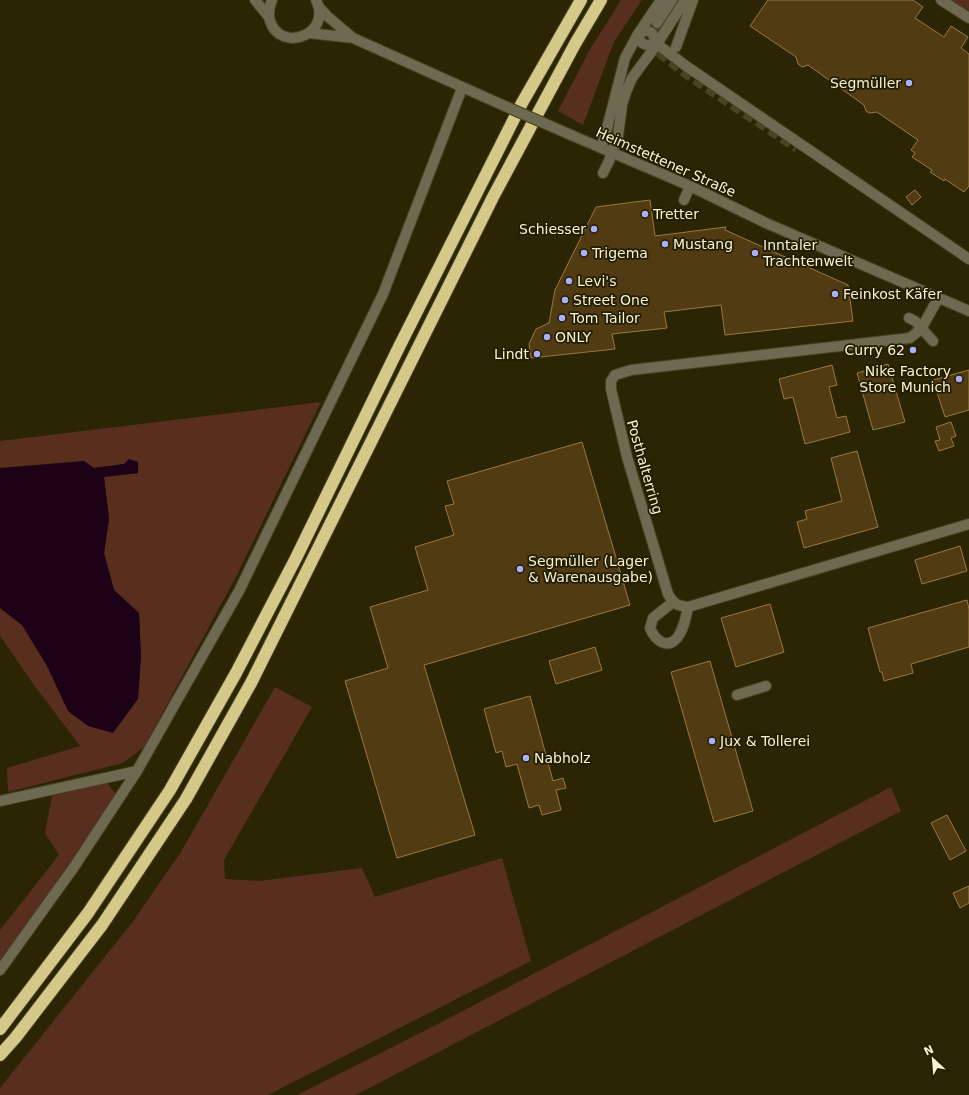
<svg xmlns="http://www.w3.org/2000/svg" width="969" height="1095" viewBox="0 0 969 1095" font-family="'DejaVu Sans',sans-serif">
	<rect width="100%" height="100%" fill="#2b2504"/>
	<path fill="#582e1f" d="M 621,0 L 642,0 L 614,42 L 583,125 L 558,111 L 589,51 Z
		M 950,0 L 969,0 L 969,13 Z
		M 321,402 L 237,575 L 144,747 L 123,763 L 8,792 L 7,768 L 80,746 L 34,685 L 0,636 L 0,608 L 22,625 L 46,664 L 138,699 L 141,657 L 139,613 L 114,590 L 104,553 L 109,519 L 104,477 L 138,473 L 124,464 L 94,468 L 0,468 L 0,441 Z
		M 275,687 L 312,707 L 224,860 L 225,879 L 259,881 L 362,868 L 375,897 L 502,858 L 531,961 L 268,1095 L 0,1095 L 0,1088 L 131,924 L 181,852 Z
		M 106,782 L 116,794 L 32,919 L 0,960 L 0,930 L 59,855 L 45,833 L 52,796 Z
		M 891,787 L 901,811 L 379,1083 L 355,1095 L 297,1095 L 432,1027 Z"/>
	<path fill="#1d0116" d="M 129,459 L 138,462 L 138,473 L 104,477 L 109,519 L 104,553 L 114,590 L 139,613 L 141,657 L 138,699 L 113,733 L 88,726 L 68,711 L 46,664 L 22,625 L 0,608 L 0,468 L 84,461 L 94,468 L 124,464 Z"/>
	<path fill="#513b12" stroke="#997941" d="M 768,0 L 913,0 L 923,7 L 915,18 L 944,37 L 951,26 L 968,37 L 961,48 L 969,54 L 969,186 L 964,192 L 945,179 L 944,181 L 930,172 L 932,170 L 912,157 L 915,153 L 911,150 L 918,140 L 877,112 L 869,113 L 866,111 L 864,105 L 808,65 L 802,67 L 798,64 L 796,57 L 750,26 Z
		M 915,190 L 921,197 L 912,205 L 906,197 Z
		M 650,200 L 655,236 L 726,227 L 725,230 L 848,285 L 853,321 L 725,335 L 721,305 L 664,312 L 667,328 L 612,334 L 615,349 L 531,358 L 529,344 L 536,329 L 549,323 L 555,290 L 596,207 Z
		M 888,364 L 905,422 L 873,430 L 857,373 Z
		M 832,365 L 837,385 L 829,387 L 837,418 L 846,416 L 850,432 L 805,444 L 793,397 L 784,399 L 779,379 Z
		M 969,370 L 969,410 L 945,417 L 933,380 Z
		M 951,422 L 956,436 L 951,438 L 954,446 L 939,451 L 935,441 L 940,440 L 936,427 Z
		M 582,442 L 630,605 L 424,665 L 475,835 L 397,858 L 345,681 L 388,668 L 370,607 L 428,590 L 415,547 L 454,535 L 445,506 L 454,504 L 447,481 Z
		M 857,451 L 878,527 L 804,548 L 797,522 L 807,519 L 805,511 L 842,501 L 831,458 Z
		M 960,546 L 967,571 L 922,584 L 915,560 Z
		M 967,600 L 969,609 L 969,647 L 911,664 L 913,673 L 884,681 L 882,672 L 880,672 L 868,628 Z
		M 770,604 L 784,652 L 736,667 L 721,618 Z
		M 595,647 L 602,670 L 556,684 L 549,661 Z
		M 710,661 L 753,811 L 714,822 L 671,672 Z
		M 530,696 L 553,781 L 563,778 L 566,788 L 556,790 L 561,810 L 542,815 L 539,805 L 529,808 L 517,764 L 506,767 L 502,751 L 496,753 L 484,709 Z
		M 947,815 L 966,851 L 950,860 L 931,823 Z
		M 969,886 L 969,903 L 960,908 L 953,893 Z"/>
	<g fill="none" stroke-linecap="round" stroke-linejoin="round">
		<path stroke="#4a4423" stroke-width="10" stroke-dasharray="10 5" stroke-linecap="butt" d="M 657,23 L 655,34 L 656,44 L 661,54 L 688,75 L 797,148"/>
		<defs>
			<path id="minor" d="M 255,0 L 269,17
				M 272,0 C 269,7 268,14 270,21 C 281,54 333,34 316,0
				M 941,0 L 969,18
				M 319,7 L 327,16 L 353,38
				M 657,23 L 672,0
				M 309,33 L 353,38 L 489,99
				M 638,34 L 644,31 L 648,31 L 652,33 L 657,44 L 686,66 L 969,259
				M 638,34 C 639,45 648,47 657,44
				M 676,47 L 693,0
				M 571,135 L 690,186 L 766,223 L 969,311
				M 601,148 L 606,132 L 625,58 L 638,34 L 661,0
				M 603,173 L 609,161 L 618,136 L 622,105 L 626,92 L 632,78 L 657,44 L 685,0
				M 684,200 L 690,186
				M 939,297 L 921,329 L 910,338 L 631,370 L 615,375 L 611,381 L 611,389 L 627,457 L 668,594 C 673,603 677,606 688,607 L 969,524
				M 909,318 L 915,321 L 933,341
				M 673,602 L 653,618 L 650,628 C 655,640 667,650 677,638 C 684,629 686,617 688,607
				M 737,695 L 766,686
				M 0,801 L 137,771
				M 0,970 L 74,867 L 137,771 L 239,591 L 383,294 L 462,88"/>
			<path id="highway" d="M 0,1029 L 88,913 L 170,790 L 236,673 L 296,558 L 399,347 L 522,103 L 581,0
				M 0,1055 L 16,1037 L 102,925 L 186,799 L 251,683 L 493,197 L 575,44 L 601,0"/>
		</defs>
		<use href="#minor" stroke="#484221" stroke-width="12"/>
		<use href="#highway" stroke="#484221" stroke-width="14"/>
		<use href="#minor" stroke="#6e6951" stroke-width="10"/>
		<use href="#highway" stroke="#d4c989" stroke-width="12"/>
		<defs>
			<path id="minor-bridge" d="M 489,99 L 571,135"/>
		</defs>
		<use href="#minor-bridge" stroke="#484221" stroke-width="12" stroke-linecap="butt"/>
		<use href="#minor-bridge" stroke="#6e6951" stroke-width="10"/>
	</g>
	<g fill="#a9b0fc" stroke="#221c00" stroke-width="1.5">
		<circle cx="909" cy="83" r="4"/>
		<circle cx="645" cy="214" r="4"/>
		<circle cx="594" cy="229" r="4"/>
		<circle cx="665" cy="244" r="4"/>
		<circle cx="584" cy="253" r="4"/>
		<circle cx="755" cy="253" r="4"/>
		<circle cx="569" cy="281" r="4"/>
		<circle cx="835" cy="294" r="4"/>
		<circle cx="565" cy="300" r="4"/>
		<circle cx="562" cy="318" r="4"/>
		<circle cx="547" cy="337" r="4"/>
		<circle cx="913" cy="350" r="4"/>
		<circle cx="537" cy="354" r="4"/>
		<circle cx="959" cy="379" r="4"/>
		<circle cx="520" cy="569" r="4"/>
		<circle cx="712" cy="741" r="4"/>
		<circle cx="526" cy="758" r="4"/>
	</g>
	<g text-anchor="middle" stroke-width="3.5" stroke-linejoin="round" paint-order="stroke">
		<g font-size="14" fill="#f8f3d3" stroke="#221c00" text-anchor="start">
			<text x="901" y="88" text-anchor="end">Segmüller</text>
			<text x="653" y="219">Tretter</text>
			<text x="586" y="234" text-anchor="end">Schiesser</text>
			<text x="673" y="249">Mustang</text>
			<text x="763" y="250">Inntaler<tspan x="763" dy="16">Trachtenwelt</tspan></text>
			<text x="592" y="258">Trigema</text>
			<text x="577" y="286">Levi's</text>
			<text x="843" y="299">Feinkost Käfer</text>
			<text x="573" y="305">Street One</text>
			<text x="570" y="323">Tom Tailor</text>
			<text x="555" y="342">ONLY</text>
			<text x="905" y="355" text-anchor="end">Curry 62</text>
			<text x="529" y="359" text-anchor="end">Lindt</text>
			<text x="951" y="376" text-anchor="end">Nike Factory<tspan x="951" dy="16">Store Munich</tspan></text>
			<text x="528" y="566">Segmüller (Lager<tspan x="528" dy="16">&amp; Warenausgabe)</tspan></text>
			<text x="720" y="746">Jux &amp; Tollerei</text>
			<text x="534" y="763">Nabholz</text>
		</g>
		<g font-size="14" fill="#f8f3d3" stroke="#221c00">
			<text transform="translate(666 162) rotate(24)" y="5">Heimstettener Straße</text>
			<text transform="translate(645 467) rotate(74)" y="5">Posthalterring</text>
		</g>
	</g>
	<g transform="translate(933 1059) rotate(334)" stroke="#221c00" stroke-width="3" paint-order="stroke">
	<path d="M0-3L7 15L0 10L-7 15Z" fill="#f8f3d3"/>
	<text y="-6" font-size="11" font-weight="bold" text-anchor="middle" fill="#f8f3d3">N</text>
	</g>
</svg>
